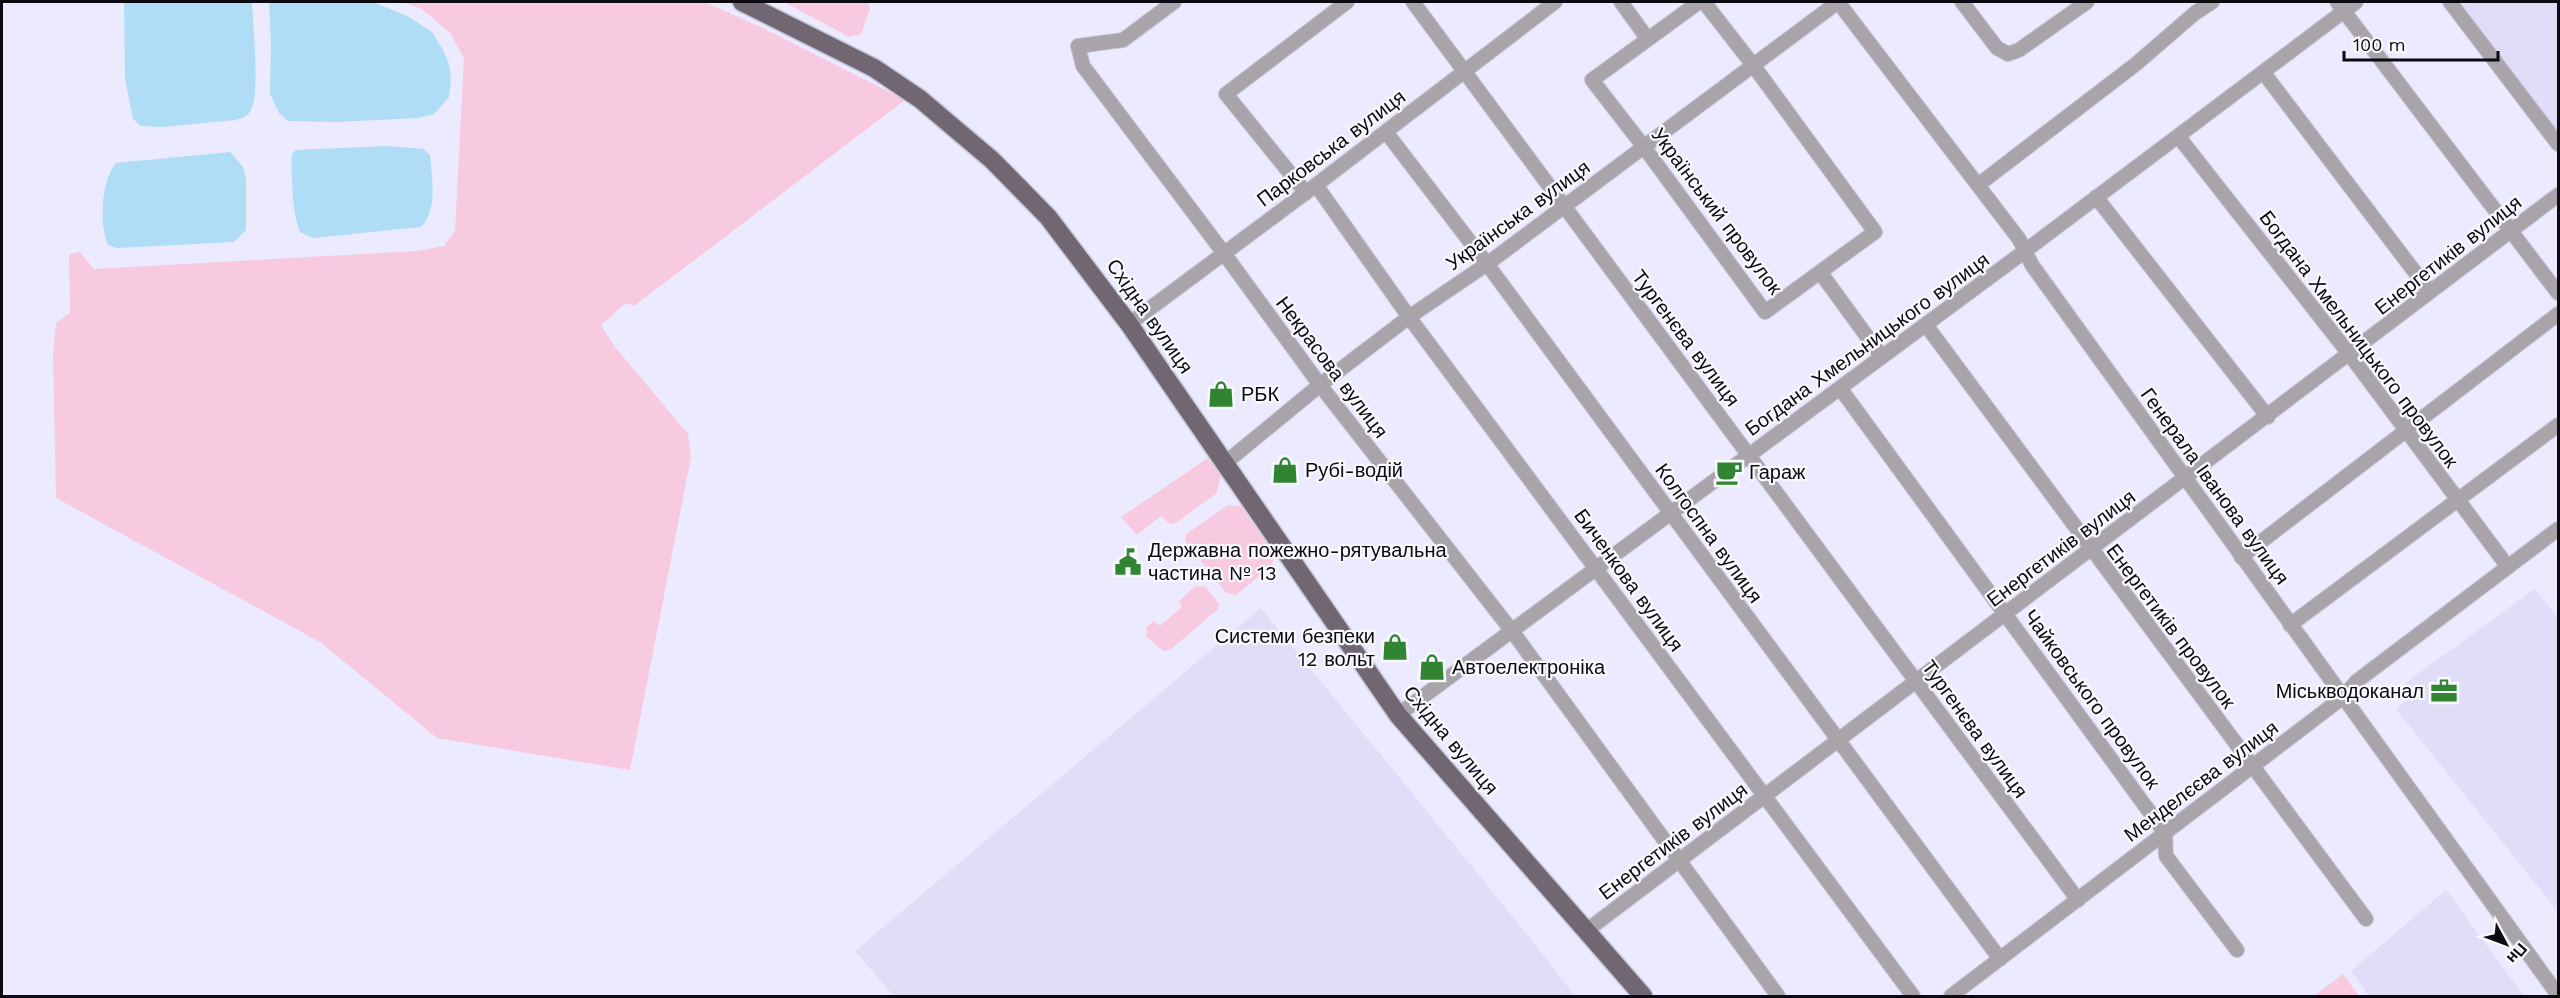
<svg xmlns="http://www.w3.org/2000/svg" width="2560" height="998" viewBox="0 0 2560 998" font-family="'Work Sans',sans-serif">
	<rect width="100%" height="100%" fill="#ebeafe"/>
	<path fill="#dfddf7" d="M 2460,2 L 2558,2 L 2558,135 Z
		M 2535,589 L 2558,618 L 2558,912 L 2396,709 L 2413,696 L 2404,684 Z
		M 1261,608 L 1522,928 L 1575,996 L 894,996 L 855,951 Z
		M 2446,890 L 2524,996 L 2369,996 L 2351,971 Z"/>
	<path fill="#f7cae0" d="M 403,2 L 705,2 L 763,28 L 905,100 L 634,306 L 626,303 L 601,325 L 615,347 L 688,434 L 691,457 L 630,770 L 437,738 L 320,642 L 56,498 L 53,354 L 56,323 L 70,313 L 69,254 L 80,252 L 94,269 L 417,251 L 444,246 L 455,231 L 464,58 L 450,33 L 422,9 Z
		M 784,2 L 867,2 L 870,9 L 861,34 L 849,37 Z
		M 1208,458 L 1221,476 L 1216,494 L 1177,522 L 1170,524 L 1161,516 L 1137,535 L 1121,517 Z
		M 1228,505 L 1241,506 L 1274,554 L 1272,566 L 1236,595 L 1226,593 L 1186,542 L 1185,535 Z
		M 1195,586 L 1206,587 L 1219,604 L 1218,609 L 1170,650 L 1163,651 L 1146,636 L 1147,627 L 1154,621 L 1160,626 L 1182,607 L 1179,601 Z
		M 2343,974 L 2359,996 L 2314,996 Z"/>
	<path fill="#afddf6" d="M 124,2 L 252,2 C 253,24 260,93 251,110 C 247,117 242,118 236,120 L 164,127 L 141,126 L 133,119 L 125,78 Z
		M 269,2 L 373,2 L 409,17 L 432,32 L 443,50 L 449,64 L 451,79 L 449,97 L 434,114 L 418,118 L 337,122 L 288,121 L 279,113 L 270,94 L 271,42 Z
		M 387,146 L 423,149 L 430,155 C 432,178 438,210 421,227 L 313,238 L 300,232 C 292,212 291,176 292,154 L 296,150 Z
		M 230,152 L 243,167 L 246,179 L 246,230 L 234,242 L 117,248 L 108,245 C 99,225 101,180 116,163 Z"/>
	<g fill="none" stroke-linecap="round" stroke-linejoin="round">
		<defs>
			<path id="minor" d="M 1174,2 L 1123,40 L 1078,46 L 1083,66 L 1223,252 L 1320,385 L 1512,631 L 1778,996
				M 1413,2 L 2078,900
				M 1621,2 L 1647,38
				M 1699,2 L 1592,80 L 1644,147 L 1765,312 L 1875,232 L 1753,65 L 1704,2
				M 1962,2 L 1997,48 L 2008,54 L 2019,50 L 2087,2
				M 2337,2 L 2558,293
				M 2450,2 L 2558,144
				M 2263,72 L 2430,292
				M 1386,132 L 1487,264 L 2000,959
				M 2178,136 L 2350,355 L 2508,567
				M 1316,185 L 1409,317 L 1913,996
				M 1978,185 L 2136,64 L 2195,13 L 2212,2
				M 1306,193 L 1226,94 L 1347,2
				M 2096,197 L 2268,417
				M 1820,272 L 1882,357
				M 1129,324 L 1316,185 L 1555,2
				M 1926,325 L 2366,919
				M 1840,388 L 2165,833 L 2166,856 L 2237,950
				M 1224,464 L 1320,385 L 1409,317 L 1487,264 L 1838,2 L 2019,239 L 2032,265 L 2558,995
				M 2241,557 L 2558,314
				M 2290,625 L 2558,425
				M 1398,715 L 2025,251 L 2356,2
				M 1586,931 L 2558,195
				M 1951,996 L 2342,698 L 2357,681 L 2558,529"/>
			<path id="major" d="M 742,2 L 874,68 L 920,99 L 992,160 L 1048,217 L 1129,324 L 1398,715 L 1643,996"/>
		</defs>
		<use href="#minor" stroke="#c7c6d8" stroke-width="16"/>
		<use href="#major" stroke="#c7c6d8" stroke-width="21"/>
		<use href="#minor" stroke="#a9a3aa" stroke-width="14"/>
		<use href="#major" stroke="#706773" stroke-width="18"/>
	</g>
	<defs>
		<symbol id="shop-bare" viewBox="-9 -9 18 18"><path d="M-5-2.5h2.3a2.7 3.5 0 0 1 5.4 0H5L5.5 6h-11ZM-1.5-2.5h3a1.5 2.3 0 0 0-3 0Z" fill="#308432" stroke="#f9f9fd" stroke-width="2.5" paint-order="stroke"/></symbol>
		<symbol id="cafe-bare" viewBox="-9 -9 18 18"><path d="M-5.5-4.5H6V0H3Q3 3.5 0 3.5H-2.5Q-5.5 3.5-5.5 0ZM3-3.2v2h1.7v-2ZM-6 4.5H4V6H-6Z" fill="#308432" stroke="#f9f9fd" stroke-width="2.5" paint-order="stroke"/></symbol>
		<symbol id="civic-bare" viewBox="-9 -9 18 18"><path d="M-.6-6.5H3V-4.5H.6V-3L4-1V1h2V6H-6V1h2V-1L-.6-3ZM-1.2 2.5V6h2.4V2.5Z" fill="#308432" stroke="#f9f9fd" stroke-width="2.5" paint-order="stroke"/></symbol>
		<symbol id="office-bare" viewBox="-9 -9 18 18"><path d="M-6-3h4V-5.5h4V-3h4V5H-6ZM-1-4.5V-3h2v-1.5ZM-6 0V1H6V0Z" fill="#308432" stroke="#f9f9fd" stroke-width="2.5" paint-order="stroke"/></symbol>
	</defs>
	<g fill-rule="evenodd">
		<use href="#shop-bare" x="1202" y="375" width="38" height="38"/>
		<use href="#shop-bare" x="1266" y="451" width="38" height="38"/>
		<use href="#cafe-bare" x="1710" y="453" width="38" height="38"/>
		<use href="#civic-bare" x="1109" y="543" width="38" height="38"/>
		<use href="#shop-bare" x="1376" y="628" width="38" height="38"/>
		<use href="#shop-bare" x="1413" y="648" width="38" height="38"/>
		<use href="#office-bare" x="2425" y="672" width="38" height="38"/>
	</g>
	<g text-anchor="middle" stroke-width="4.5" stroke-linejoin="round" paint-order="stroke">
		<g font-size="20" fill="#0b0b11" stroke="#f9f9fd">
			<text transform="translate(1331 148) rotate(-37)" y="7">Парковська вулиця</text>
			<text transform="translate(1717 211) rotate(53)" y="7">Український провулок</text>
			<text transform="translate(1518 215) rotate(-36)" y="7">Українська вулиця</text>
			<text transform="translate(2448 255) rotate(-38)" y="7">Енергетиків вулиця</text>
			<text transform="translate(1150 316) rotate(55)" y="7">Східна вулиця</text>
			<text transform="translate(1686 338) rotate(53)" y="7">Тургенєва вулиця</text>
			<text transform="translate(2359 339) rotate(53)" y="7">Богдана Хмельницького провулок</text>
			<text transform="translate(1867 344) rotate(-36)" y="7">Богдана Хмельницького вулиця</text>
			<text transform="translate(1332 367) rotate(53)" y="7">Некрасова вулиця</text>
			<text transform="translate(2215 486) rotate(54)" y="7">Генерала Іванова вулиця</text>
			<text transform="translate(1709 533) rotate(54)" y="7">Колгоспна вулиця</text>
			<text transform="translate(2061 548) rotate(-37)" y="7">Енергетиків вулиця</text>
			<text transform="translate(1629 580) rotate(54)" y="7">Биченкова вулиця</text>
			<text transform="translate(2171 626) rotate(53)" y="7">Енергетиків провулок</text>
			<text transform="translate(2092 699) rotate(54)" y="7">Чайковського провулок</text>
			<text transform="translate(1975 729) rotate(54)" y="7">Тургенєва вулиця</text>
			<text transform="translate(1451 740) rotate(50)" y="7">Східна вулиця</text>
			<text transform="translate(2201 781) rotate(-37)" y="7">Менделєєва вулиця</text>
			<text transform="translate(1673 841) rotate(-37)" y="7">Енергетиків вулиця</text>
		</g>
		<g font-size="20" fill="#0b0b11" stroke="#f9f9fd" text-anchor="start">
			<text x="1241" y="401">РБК</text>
			<text x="1305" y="477">Рубі-водій</text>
			<text x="1749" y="479">Гараж</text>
			<text x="1148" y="557">Державна пожежно-рятувальна<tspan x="1148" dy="23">частина № 13</tspan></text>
			<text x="1375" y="643" text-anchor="end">Системи безпеки<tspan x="1375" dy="23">12 вольт</tspan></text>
			<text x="1452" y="674">Автоелектроніка</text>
			<text x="2424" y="698" text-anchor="end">Міськводоканал</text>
		</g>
	</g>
	<rect width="2560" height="998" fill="none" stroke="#0b0b11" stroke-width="6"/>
	<g transform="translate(2506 944) rotate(131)" stroke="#f9f9fd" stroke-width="4.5" paint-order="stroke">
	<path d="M0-4.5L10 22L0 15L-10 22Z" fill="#0b0b11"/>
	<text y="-9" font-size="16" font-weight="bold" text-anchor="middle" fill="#0b0b11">Пн</text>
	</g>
	<path d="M2344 51v9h154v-9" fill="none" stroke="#0b0b11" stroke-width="3"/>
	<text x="2353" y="51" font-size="18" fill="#0b0b11" stroke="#f9f9fd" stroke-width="4.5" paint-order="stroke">100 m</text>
</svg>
